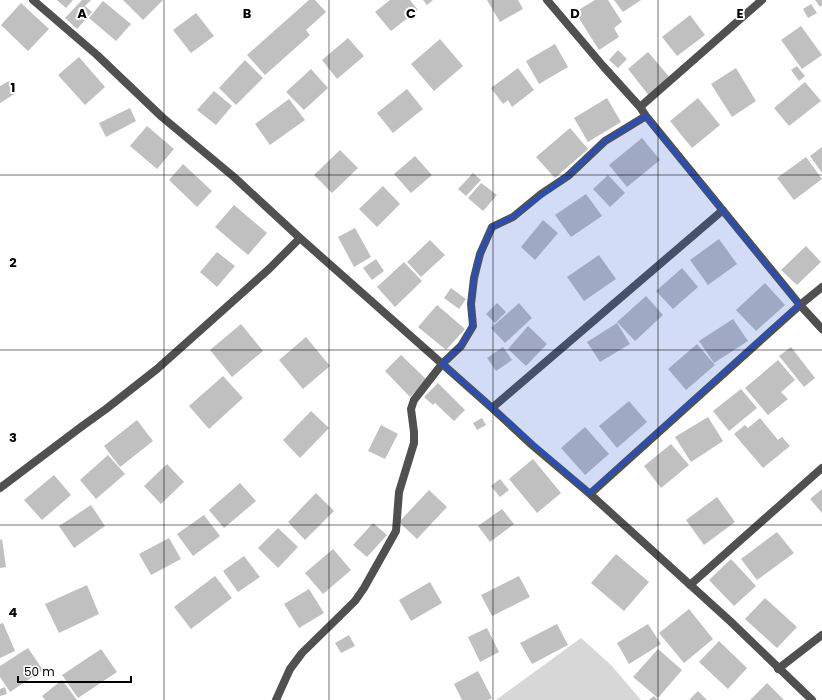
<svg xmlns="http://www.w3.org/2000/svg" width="822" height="700" viewBox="0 0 822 700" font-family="Poppins,sans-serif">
	<rect width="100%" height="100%" fill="#fff"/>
	<path fill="#d7d7d7" d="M 581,638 L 611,665 L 641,700 L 496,700 Z"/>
	<path fill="#c0c0c0" d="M 57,0 L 73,0 L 66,8 Z
		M 82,0 L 91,0 L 85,6 L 92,12 L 77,29 L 65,18 Z
		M 123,0 L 163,0 L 143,20 Z
		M 309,0 L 315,0 L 326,12 L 306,30 L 310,35 L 265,75 L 247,55 Z
		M 390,0 L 410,0 L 418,10 L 391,31 L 375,12 Z
		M 423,0 L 433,0 L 427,5 Z
		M 487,0 L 518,0 L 523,9 L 500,22 Z
		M 595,0 L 608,0 L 622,22 L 614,28 L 619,37 L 599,50 L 575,12 Z
		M 614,0 L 641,0 L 623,12 Z
		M 815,0 L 822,0 L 822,5 L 820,7 Z
		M 103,1 L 131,24 L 116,41 L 89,18 Z
		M 21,3 L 49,29 L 28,51 L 1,25 Z
		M 811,4 L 817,13 L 808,18 L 803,9 Z
		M 196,13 L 214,36 L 191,53 L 173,30 Z
		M 690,15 L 705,35 L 677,56 L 662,37 Z
		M 801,26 L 822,55 L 802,69 L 781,40 Z
		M 348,38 L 364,56 L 337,79 L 322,60 Z
		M 440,39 L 463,66 L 434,91 L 411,64 Z
		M 555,44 L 568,67 L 539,84 L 526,61 Z
		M 618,50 L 627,59 L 618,68 L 609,60 Z
		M 648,52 L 671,79 L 650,97 L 628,69 Z
		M 79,57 L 105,87 L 85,105 L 58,75 Z
		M 245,60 L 263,78 L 236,105 L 219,88 Z
		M 797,66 L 805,76 L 799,81 L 791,70 Z
		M 518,68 L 534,90 L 512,107 L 508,100 L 503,104 L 491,88 Z
		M 736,68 L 756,101 L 732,117 L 711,84 Z
		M 311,69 L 328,88 L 304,110 L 286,92 Z
		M 9,81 L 16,93 L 0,103 L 0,86 Z
		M 805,82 L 821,101 L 789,126 L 774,108 Z
		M 407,89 L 423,109 L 393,133 L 377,113 Z
		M 214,91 L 232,106 L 216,125 L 197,110 Z
		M 607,98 L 621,122 L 588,142 L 574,118 Z
		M 698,98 L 720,125 L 692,148 L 670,121 Z
		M 289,99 L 305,120 L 270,145 L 255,124 Z
		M 130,108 L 136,121 L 106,137 L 99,123 Z
		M 147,126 L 174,149 L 157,169 L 130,146 Z
		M 570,128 L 588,149 L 555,178 L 536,157 Z
		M 642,138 L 660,160 L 627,187 L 609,165 Z
		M 822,147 L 822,173 L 810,156 Z
		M 340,150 L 358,168 L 332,193 L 314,175 Z
		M 415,156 L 432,175 L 411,193 L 394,174 Z
		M 806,157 L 822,179 L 794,200 L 777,178 Z
		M 183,164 L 212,191 L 197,207 L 169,180 Z
		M 473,173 L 481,180 L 466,196 L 458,189 Z
		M 608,175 L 625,193 L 610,207 L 593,189 Z
		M 481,183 L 497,195 L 483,211 L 468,198 Z
		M 383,186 L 400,204 L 377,227 L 359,209 Z
		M 586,194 L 602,216 L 571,237 L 555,215 Z
		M 234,205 L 267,233 L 248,255 L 215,227 Z
		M 543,220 L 558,233 L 535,260 L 521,247 Z
		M 355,228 L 371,257 L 354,267 L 338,237 Z
		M 719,239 L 737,264 L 708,285 L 690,260 Z
		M 430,240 L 445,255 L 421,277 L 407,262 Z
		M 806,246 L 821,262 L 797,285 L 781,270 Z
		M 217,252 L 235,266 L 217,287 L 200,272 Z
		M 599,255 L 616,279 L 584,301 L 567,277 Z
		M 376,259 L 384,271 L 372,280 L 363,268 Z
		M 404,262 L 422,281 L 395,307 L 377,287 Z
		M 682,268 L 698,287 L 673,309 L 656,291 Z
		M 765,283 L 785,305 L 756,331 L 736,310 Z
		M 451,288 L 466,299 L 459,309 L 444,298 Z
		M 646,296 L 663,315 L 635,341 L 617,322 Z
		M 497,303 L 506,312 L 495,323 L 486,314 Z
		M 519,303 L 532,318 L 505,343 L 491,328 Z
		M 437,305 L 465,329 L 446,350 L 418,327 Z
		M 733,319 L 748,341 L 714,363 L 699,341 Z
		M 617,323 L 630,344 L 600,362 L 587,342 Z
		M 241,324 L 263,351 L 232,377 L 210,350 Z
		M 528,326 L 547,344 L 526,366 L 508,349 Z
		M 306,337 L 330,366 L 303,389 L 279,360 Z
		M 697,344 L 715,365 L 686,390 L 668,369 Z
		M 503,347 L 512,360 L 496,371 L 487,358 Z
		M 791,347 L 815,378 L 804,387 L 779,356 Z
		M 401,355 L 427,380 L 410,397 L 385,371 Z
		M 778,360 L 795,380 L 781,392 L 788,399 L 768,415 L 745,388 Z
		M 223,376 L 243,398 L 209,429 L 189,406 Z
		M 438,383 L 465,410 L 454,421 L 435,403 L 433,405 L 424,397 Z
		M 741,389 L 757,408 L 729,431 L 713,411 Z
		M 629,401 L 647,422 L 617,448 L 599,426 Z
		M 311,411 L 329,428 L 300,458 L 283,440 Z
		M 708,417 L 723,441 L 691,462 L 675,437 Z
		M 482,418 L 486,425 L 477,430 L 473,423 Z
		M 760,418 L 778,440 L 782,437 L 790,446 L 763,468 L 734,434 L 745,425 L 748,428 Z
		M 137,420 L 153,441 L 120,467 L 104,446 Z
		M 381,425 L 398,434 L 385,459 L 368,451 Z
		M 585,427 L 609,454 L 585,475 L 561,448 Z
		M 671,444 L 689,465 L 661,488 L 644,466 Z
		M 108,455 L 125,474 L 96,499 L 80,480 Z
		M 533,459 L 561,493 L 537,513 L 509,479 Z
		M 167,464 L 184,482 L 161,504 L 144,486 Z
		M 54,475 L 71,495 L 42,520 L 24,500 Z
		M 500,479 L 509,490 L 500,497 L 491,486 Z
		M 240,483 L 256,501 L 224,528 L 209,510 Z
		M 822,489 L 822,513 L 810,499 Z
		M 429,490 L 447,507 L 417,539 L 399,522 Z
		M 316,493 L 334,511 L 305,540 L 288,522 Z
		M 717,497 L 735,522 L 704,545 L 686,520 Z
		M 91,505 L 105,526 L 74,548 L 59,526 Z
		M 502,509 L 514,524 L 490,542 L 478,526 Z
		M 204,515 L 220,536 L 193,556 L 177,534 Z
		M 373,523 L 387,535 L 367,557 L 353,545 Z
		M 278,528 L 298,547 L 278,568 L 258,548 Z
		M 777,532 L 794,553 L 757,580 L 741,559 Z
		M 169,538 L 181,559 L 151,575 L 139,554 Z
		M 2,539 L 6,567 L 0,568 L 0,540 Z
		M 333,549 L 351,570 L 323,594 L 305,573 Z
		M 616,554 L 649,582 L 624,611 L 591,583 Z
		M 244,556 L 260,577 L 238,592 L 223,571 Z
		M 731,559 L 756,586 L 734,606 L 709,580 Z
		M 215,576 L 232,598 L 191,629 L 174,607 Z
		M 519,576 L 530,597 L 492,616 L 481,595 Z
		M 430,582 L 442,603 L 411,621 L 399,600 Z
		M 87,585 L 99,614 L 59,633 L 45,604 Z
		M 309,589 L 324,613 L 299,628 L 284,604 Z
		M 765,598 L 797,627 L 777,648 L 745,619 Z
		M 689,609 L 713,639 L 684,663 L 659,633 Z
		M 3,623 L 15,651 L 0,658 L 0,624 Z
		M 557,624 L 568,645 L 532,664 L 520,643 Z
		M 648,624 L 661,644 L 629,664 L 617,643 Z
		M 487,628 L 499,652 L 480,662 L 468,637 Z
		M 349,635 L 355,646 L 341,653 L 335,643 Z
		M 719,641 L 747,668 L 728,689 L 699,662 Z
		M 28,648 L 43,670 L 10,692 L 0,677 L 0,666 Z
		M 101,649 L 117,672 L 78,698 L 62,675 Z
		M 658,649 L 682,670 L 658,698 L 633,677 Z
		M 478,671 L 492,698 L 488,700 L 462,700 L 454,684 Z
		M 62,680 L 77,700 L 45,700 L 42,696 Z
		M 767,683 L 784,700 L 750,700 Z
		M 5,687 L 7,694 L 0,696 L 0,689 Z
		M 698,691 L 707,700 L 689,700 Z
		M 654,696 L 658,700 L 649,700 Z"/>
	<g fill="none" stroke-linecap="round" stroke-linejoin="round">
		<path stroke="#505050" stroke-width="8" d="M 33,0 L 97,55 L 162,117 L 234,177 L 300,238 L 492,408 L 532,445 L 590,494 L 730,621 L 812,700
			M 547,0 L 603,66 L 640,107 L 646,116 L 800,305 L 822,329
			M 640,107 L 762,0
			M 492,408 L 723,210
			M 0,488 L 81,427 L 106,409 L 157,369 L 269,269 L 300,238
			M 590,494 L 800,305 L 822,287
			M 690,585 L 822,468
			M 778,669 L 822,635
			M 276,700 L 290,669 L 302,653 L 355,601 L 364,588 L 396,531 L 399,492 L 414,443 L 414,432 L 411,409 L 414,400 L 442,364 L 461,346 L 473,326 L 471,304 L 474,278 L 480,254 L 492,227 L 513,217 L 541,194 L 568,176 L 605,141 L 646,116"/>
	</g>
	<path fill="#1d4ed8" fill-opacity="0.2" stroke="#1d4ed8" stroke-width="3" stroke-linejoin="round" d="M 646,116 L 800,305 L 590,494 L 442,364 L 461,346 L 473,326 L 471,304 L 474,278 L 480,254 L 492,227 L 513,217 L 568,176 L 605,141 Z"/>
	<path fill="none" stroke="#000" stroke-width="1" stroke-opacity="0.55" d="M 164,0 L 164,700M 329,0 L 329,700M 493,0 L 493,700M 658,0 L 658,700M 0,175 L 822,175M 0,350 L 822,350M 0,525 L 822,525"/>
	<g font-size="13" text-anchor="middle" font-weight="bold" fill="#000" stroke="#fff" stroke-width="4" stroke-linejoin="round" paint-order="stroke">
		<text x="82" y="18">A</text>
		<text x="247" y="18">B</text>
		<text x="411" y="18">C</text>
		<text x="575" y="18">D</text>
		<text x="740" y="18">E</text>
		<text x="13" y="92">1</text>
		<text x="13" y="267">2</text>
		<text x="13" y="442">3</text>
		<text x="13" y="617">4</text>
	</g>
	<path d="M18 676v6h113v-6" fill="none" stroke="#000000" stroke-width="2"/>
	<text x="24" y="676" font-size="12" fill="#000000" stroke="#ffffff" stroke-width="3" paint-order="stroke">50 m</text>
</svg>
